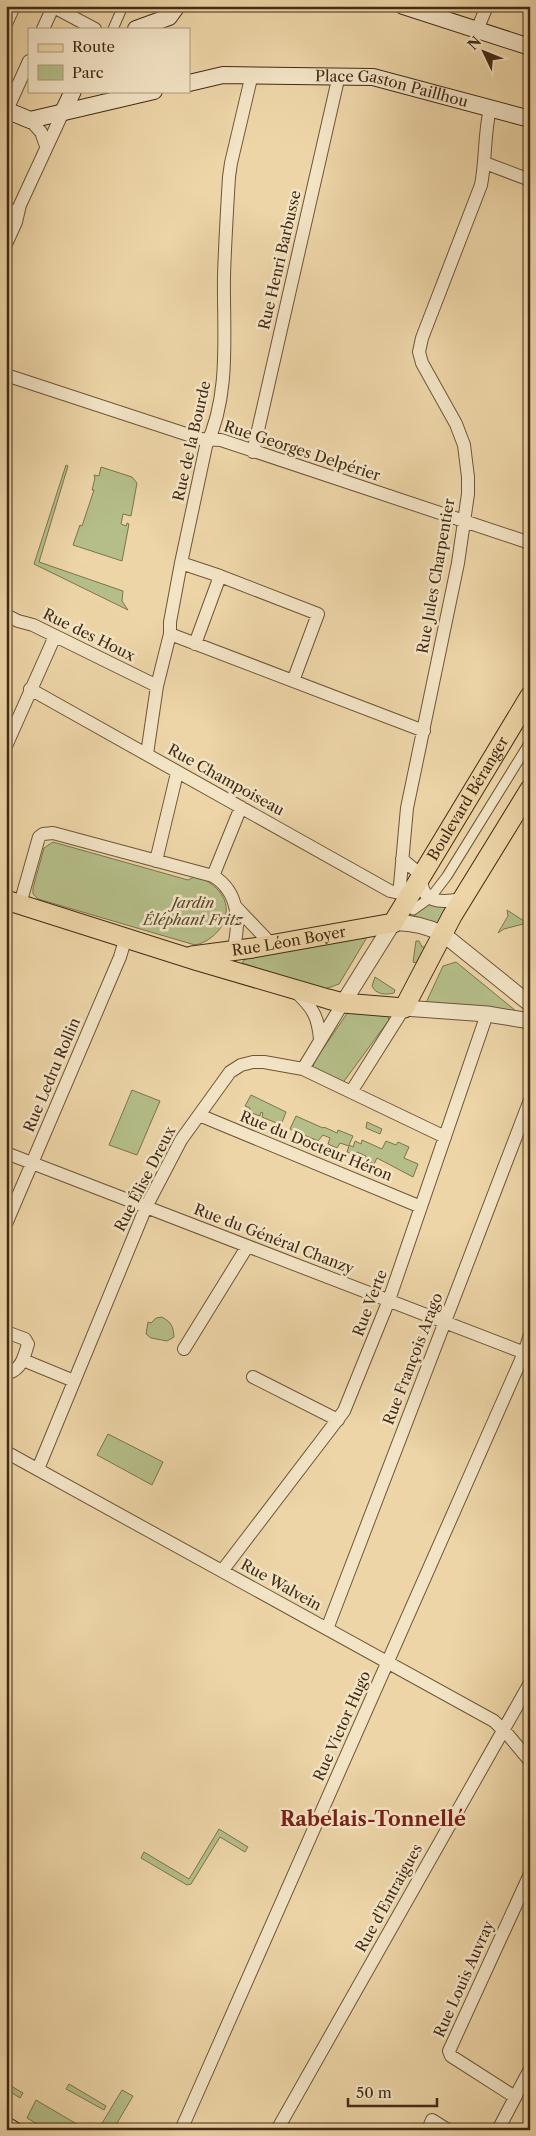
<svg xmlns="http://www.w3.org/2000/svg" width="536" height="2136" viewBox="0 0 536 2136" font-family="'Libre Caslon Text',serif">
	<rect width="100%" height="100%" fill="#edd5a7"/>
	<filter id="stains"><feTurbulence type="fractalNoise" baseFrequency=".004" numOctaves="4"/><feColorMatrix values="0 0 0 0 .2 0 0 0 0 .09 0 0 0 0 .02 0 0 0 .5 -.17"/></filter>
	<radialGradient id="worn" r=".72"><stop offset=".6" stop-color="#630" stop-opacity="0"/><stop offset="1" stop-color="#630" stop-opacity=".3"/></radialGradient>
	<path fill="#b5be89" stroke="#7c744e" d="M 66,465 L 68,466 L 39,562 L 123,591 L 122,601 L 128,610 L 34,564 Z
		M 101,467 L 132,477 L 137,483 L 131,516 L 123,514 L 121,524 L 126,526 L 127,523 L 129,524 L 122,561 L 73,545 L 80,525 L 82,526 L 94,490 L 92,490 L 95,478 L 94,475 L 99,476 Z
		M 53,842 L 188,880 L 196,876 C 205,880 212,883 219,891 C 237,912 219,940 195,945 L 38,899 L 33,894 L 33,888 L 44,848 Z
		M 429,902 L 447,907 L 438,925 L 413,915 Z
		M 507,910 L 527,923 L 504,929 L 498,933 L 508,916 Z
		M 366,934 L 366,939 L 339,984 L 325,989 L 242,963 L 245,959 Z
		M 416,941 L 419,941 L 422,947 L 425,947 L 416,963 L 413,962 Z
		M 456,962 L 516,1011 L 425,1005 L 443,966 Z
		M 375,977 L 395,990 L 394,993 C 386,995 376,995 372,986 Z
		M 348,1012 L 387,1014 L 389,1020 L 342,1084 L 313,1070 L 314,1062 Z
		M 132,1090 L 160,1101 L 137,1155 L 109,1145 Z
		M 251,1095 L 286,1112 L 281,1125 L 262,1117 L 263,1113 L 261,1112 L 260,1116 L 249,1112 L 250,1108 L 245,1106 Z
		M 296,1116 L 323,1128 L 324,1127 L 337,1133 L 338,1130 L 353,1136 L 349,1145 L 353,1147 L 355,1141 L 361,1144 L 362,1140 L 382,1149 L 386,1141 L 396,1145 L 398,1142 L 409,1147 L 404,1158 L 418,1164 L 413,1177 L 377,1158 L 374,1164 L 365,1160 L 366,1156 L 357,1152 L 356,1156 L 347,1152 L 349,1146 L 340,1143 L 337,1148 L 328,1144 L 330,1138 L 323,1135 L 318,1141 L 290,1129 Z
		M 367,1122 L 382,1129 L 380,1134 L 366,1128 Z
		M 162,1317 C 172,1323 173,1326 174,1337 L 167,1341 L 151,1338 L 146,1334 L 148,1322 L 151,1323 L 156,1318 Z
		M 108,1434 L 163,1462 L 152,1485 L 97,1455 Z
		M 219,1829 L 248,1847 L 245,1852 L 220,1837 L 191,1884 L 187,1885 L 141,1858 L 144,1852 L 189,1879 Z
		M 6,2083 L 23,2093 L 20,2098 L 6,2089 Z
		M 69,2084 L 106,2106 L 104,2110 L 66,2089 Z
		M 122,2090 L 133,2096 L 113,2130 L 98,2130 Z
		M 36,2100 L 80,2126 L 78,2130 L 47,2130 L 27,2118 Z"/>
	<g fill="none" stroke-linecap="round" stroke-linejoin="round">
		<defs>
			<path id="pedestrian" d="M 113,29 L 123,6
				M 434,893 L 447,876 L 530,742
				M 413,910 L 427,900"/>
			<path id="minor" d="M 52,6 L 95,29
				M 6,24 L 14,6
				M 43,29 L 53,7
				M 477,30 L 487,6
				M 6,112 L 29,61
				M 30,120 L 41,132 L 46,146
				M 485,163 L 530,180
				M 6,208 L 18,213
				M 6,244 L 16,222 L 20,205 L 63,112
				M 6,375 L 201,439 L 221,440 L 530,543
				M 253,452 L 339,75
				M 181,563 L 220,576 L 318,614 L 293,681
				M 6,615 L 18,621 L 33,625 L 157,686
				M 170,634 L 424,731
				M 195,644 L 220,576
				M 30,689 L 390,891 L 409,895
				M 6,746 L 55,636
				M 147,754 L 157,686 L 170,634 L 170,622 L 181,563 L 206,446 C 231,394 223,332 224,276 C 225,243 227,210 229,177 L 231,163 L 252,74
				M 402,859 L 421,875 C 420,904 441,903 462,899
				M 156,861 L 177,773
				M 213,876 L 241,807
				M 409,895 L 400,885 L 407,808 L 458,563 L 468,494 L 468,477 L 464,445 L 456,424 L 422,363 L 419,352 L 422,338 L 481,185 C 486,160 484,134 490,109
				M 20,904 L 39,837 L 43,834 L 53,833 L 213,876 C 240,892 240,924 233,951
				M 236,907 L 272,945
				M 297,993 C 313,1008 318,1017 320,1039
				M 303,1069 L 343,1003
				M 351,1092 L 404,1008
				M 199,1115 L 421,1207
				M 6,1153 L 530,1355
				M 6,1224 L 120,957 L 126,937
				M 6,1332 L 25,1339 L 28,1344 C 24,1357 22,1368 9,1373 L 6,1372
				M 184,1349 L 247,1247
				M 23,1360 L 74,1381
				M 253,1377 L 338,1420
				M 6,1452 L 494,1721 L 509,1736 L 530,1761
				M 38,1469 L 146,1207 L 181,1140 L 230,1072 L 241,1065 L 253,1062 L 264,1062 L 303,1069 L 445,1137
				M 222,1571 L 344,1411 L 389,1300 L 487,1014
				M 327,1629 L 530,1100
				M 515,2097 L 451,2056 L 449,2051 L 530,1874
				M 181,2130 L 524,1353 L 530,1335
				M 277,2130 L 530,1683
				M 428,2130 L 432,2120 L 448,2130
				M 498,2130 L 530,2069"/>
			<path id="tertiary" d="M 343,1003 L 393,923 C 411,922 426,926 443,934 L 530,1004
				M 404,1008 L 487,1014 L 530,1021"/>
			<g id="secondary">
				<path d="M 403,6 L 530,47"/>
				<path d="M 136,29 L 169,17 L 177,6"/>
				<path id="s1" d="M 189,83 L 223,75 L 373,77 L 530,119"/>
				<path d="M 6,110 L 30,120 L 154,91"/>
				<path d="M 63,112 L 73,91"/>
				<path d="M 6,2125 L 14,2130"/>
			</g>
			<g id="primary">
				<path d="M 6,900 L 198,961 L 328,999 L 343,1003 L 404,1008 L 452,916 L 530,789"/>
				<path id="s2" d="M 192,956 L 253,948 L 393,923 L 530,696"/>
			</g>
		</defs>
		<use href="#pedestrian" stroke="#6d5639" stroke-width="11"/>
		<use href="#minor" stroke="#6d5639" stroke-width="14"/>
		<use href="#tertiary" stroke="#6d5639" stroke-width="17"/>
		<use href="#secondary" stroke="#422b14" stroke-width="18"/>
		<use href="#primary" stroke="#422b14" stroke-width="21"/>
		<use href="#pedestrian" stroke="#f3e4c6" stroke-width="9"/>
		<use href="#minor" stroke="#f3e4c6" stroke-width="12"/>
		<use href="#tertiary" stroke="#f3e4c6" stroke-width="15"/>
		<use href="#secondary" stroke="#f3e4c6" stroke-width="16"/>
		<use href="#primary" stroke="#edd5a7" stroke-width="19"/>
	</g>
	<g text-anchor="middle" stroke-width="5" stroke-linejoin="round" paint-order="stroke">
		<g font-size="15" fill="#422b14" stroke="#f3e4c6">
			<text dy="5" stroke="none"><textPath href="#s1" startOffset="205">Place Gaston Paillhou</textPath></text>
			<text transform="translate(280 260) rotate(-77)" y="5">Rue Henri Barbusse</text>
			<text transform="translate(192 441) rotate(-77)" y="5">Rue de la Bourde</text>
			<text transform="translate(302 451) rotate(18)" y="5">Rue Georges Delpérier</text>
			<text transform="translate(436 576) rotate(-80)" y="5">Rue Jules Charpentier</text>
			<text transform="translate(89 635) rotate(26)" y="5">Rue des Houx</text>
			<text transform="translate(226 780) rotate(29)" y="5">Rue Champoiseau</text>
			<text dy="5" stroke="none"><textPath href="#s2" startOffset="349">Boulevard Béranger</textPath></text>
			<text dy="5" stroke="none"><textPath href="#s2" startOffset="98">Rue Léon Boyer</textPath></text>
			<text transform="translate(52 1075) rotate(-67)" y="5">Rue Ledru Rollin</text>
			<text transform="translate(316 1146) rotate(22)" y="5">Rue du Docteur Héron</text>
			<text transform="translate(145 1179) rotate(-63)" y="5">Rue Élise Dreux</text>
			<text transform="translate(274 1239) rotate(21)" y="5">Rue du Général Chanzy</text>
			<text transform="translate(370 1303) rotate(-69)" y="5">Rue Verte</text>
			<text transform="translate(413 1359) rotate(-69)" y="5">Rue François Arago</text>
			<text transform="translate(281 1585) rotate(29)" y="5">Rue Walvein</text>
			<text transform="translate(342 1726) rotate(-66)" y="5">Rue Victor Hugo</text>
			<text transform="translate(389 1898) rotate(-61)" y="5">Rue d'Entraigues</text>
			<text transform="translate(464 1979) rotate(-66)" y="5">Rue Louis Auvray</text>
		</g>
		<g font-size="15" font-style="italic" fill="#59482b" stroke="#f3e4c6">
			<text x="193" y="908">Jardin<tspan x="193" dy="17">Éléphant Fritz</tspan></text>
		</g>
		<g font-size="20" font-weight="bold" fill="#7a1f14" stroke="#f3e4c6">
			<text x="373" y="1826">Rabelais-Tonnellé</text>
		</g>
	</g>
	<rect width="536" height="2136" fill="none" stroke="#edd5a7" stroke-width="25"/>
	<rect x="8" y="8" width="521" height="2121" fill="none" stroke="#422b14" stroke-width="2.5"/>
	<rect x="12" y="12" width="511" height="2111" fill="none" stroke="#422b14"/>
	<rect x="28" y="28" width="162" height="65" fill="#f3e4c6" stroke="#ac9a7f"/>
	<rect x="38" y="44" width="25" height="8" fill="#edd5a7" stroke="#ac9a7f"/>
	<text x="72" y="52" font-size="15" fill="#422b14">Route</text>
	<rect x="38" y="65" width="25" height="15" fill="#b5be89" stroke="#ac9a7f"/>
	<text x="72" y="78" font-size="15" fill="#422b14">Parc</text>
	<g transform="translate(484 52) rotate(313)" stroke="#f3e4c6" stroke-width="4" paint-order="stroke">
	<path d="M0-4L9 19L0 12L-9 19Z" fill="#422b14"/>
	<text y="-8" font-size="14" font-weight="bold" text-anchor="middle" fill="#422b14">N</text>
	</g>
	<path d="M348 2098v8h89v-8" fill="none" stroke="#422b14" stroke-width="2.5"/>
	<text x="356" y="2098" font-size="15" fill="#422b14" stroke="#f3e4c6" stroke-width="4" paint-order="stroke">50 m</text>
	<rect width="100%" height="100%" filter="url(#stains)"/>
	<rect width="100%" height="100%" fill="url(#worn)"/>
</svg>
